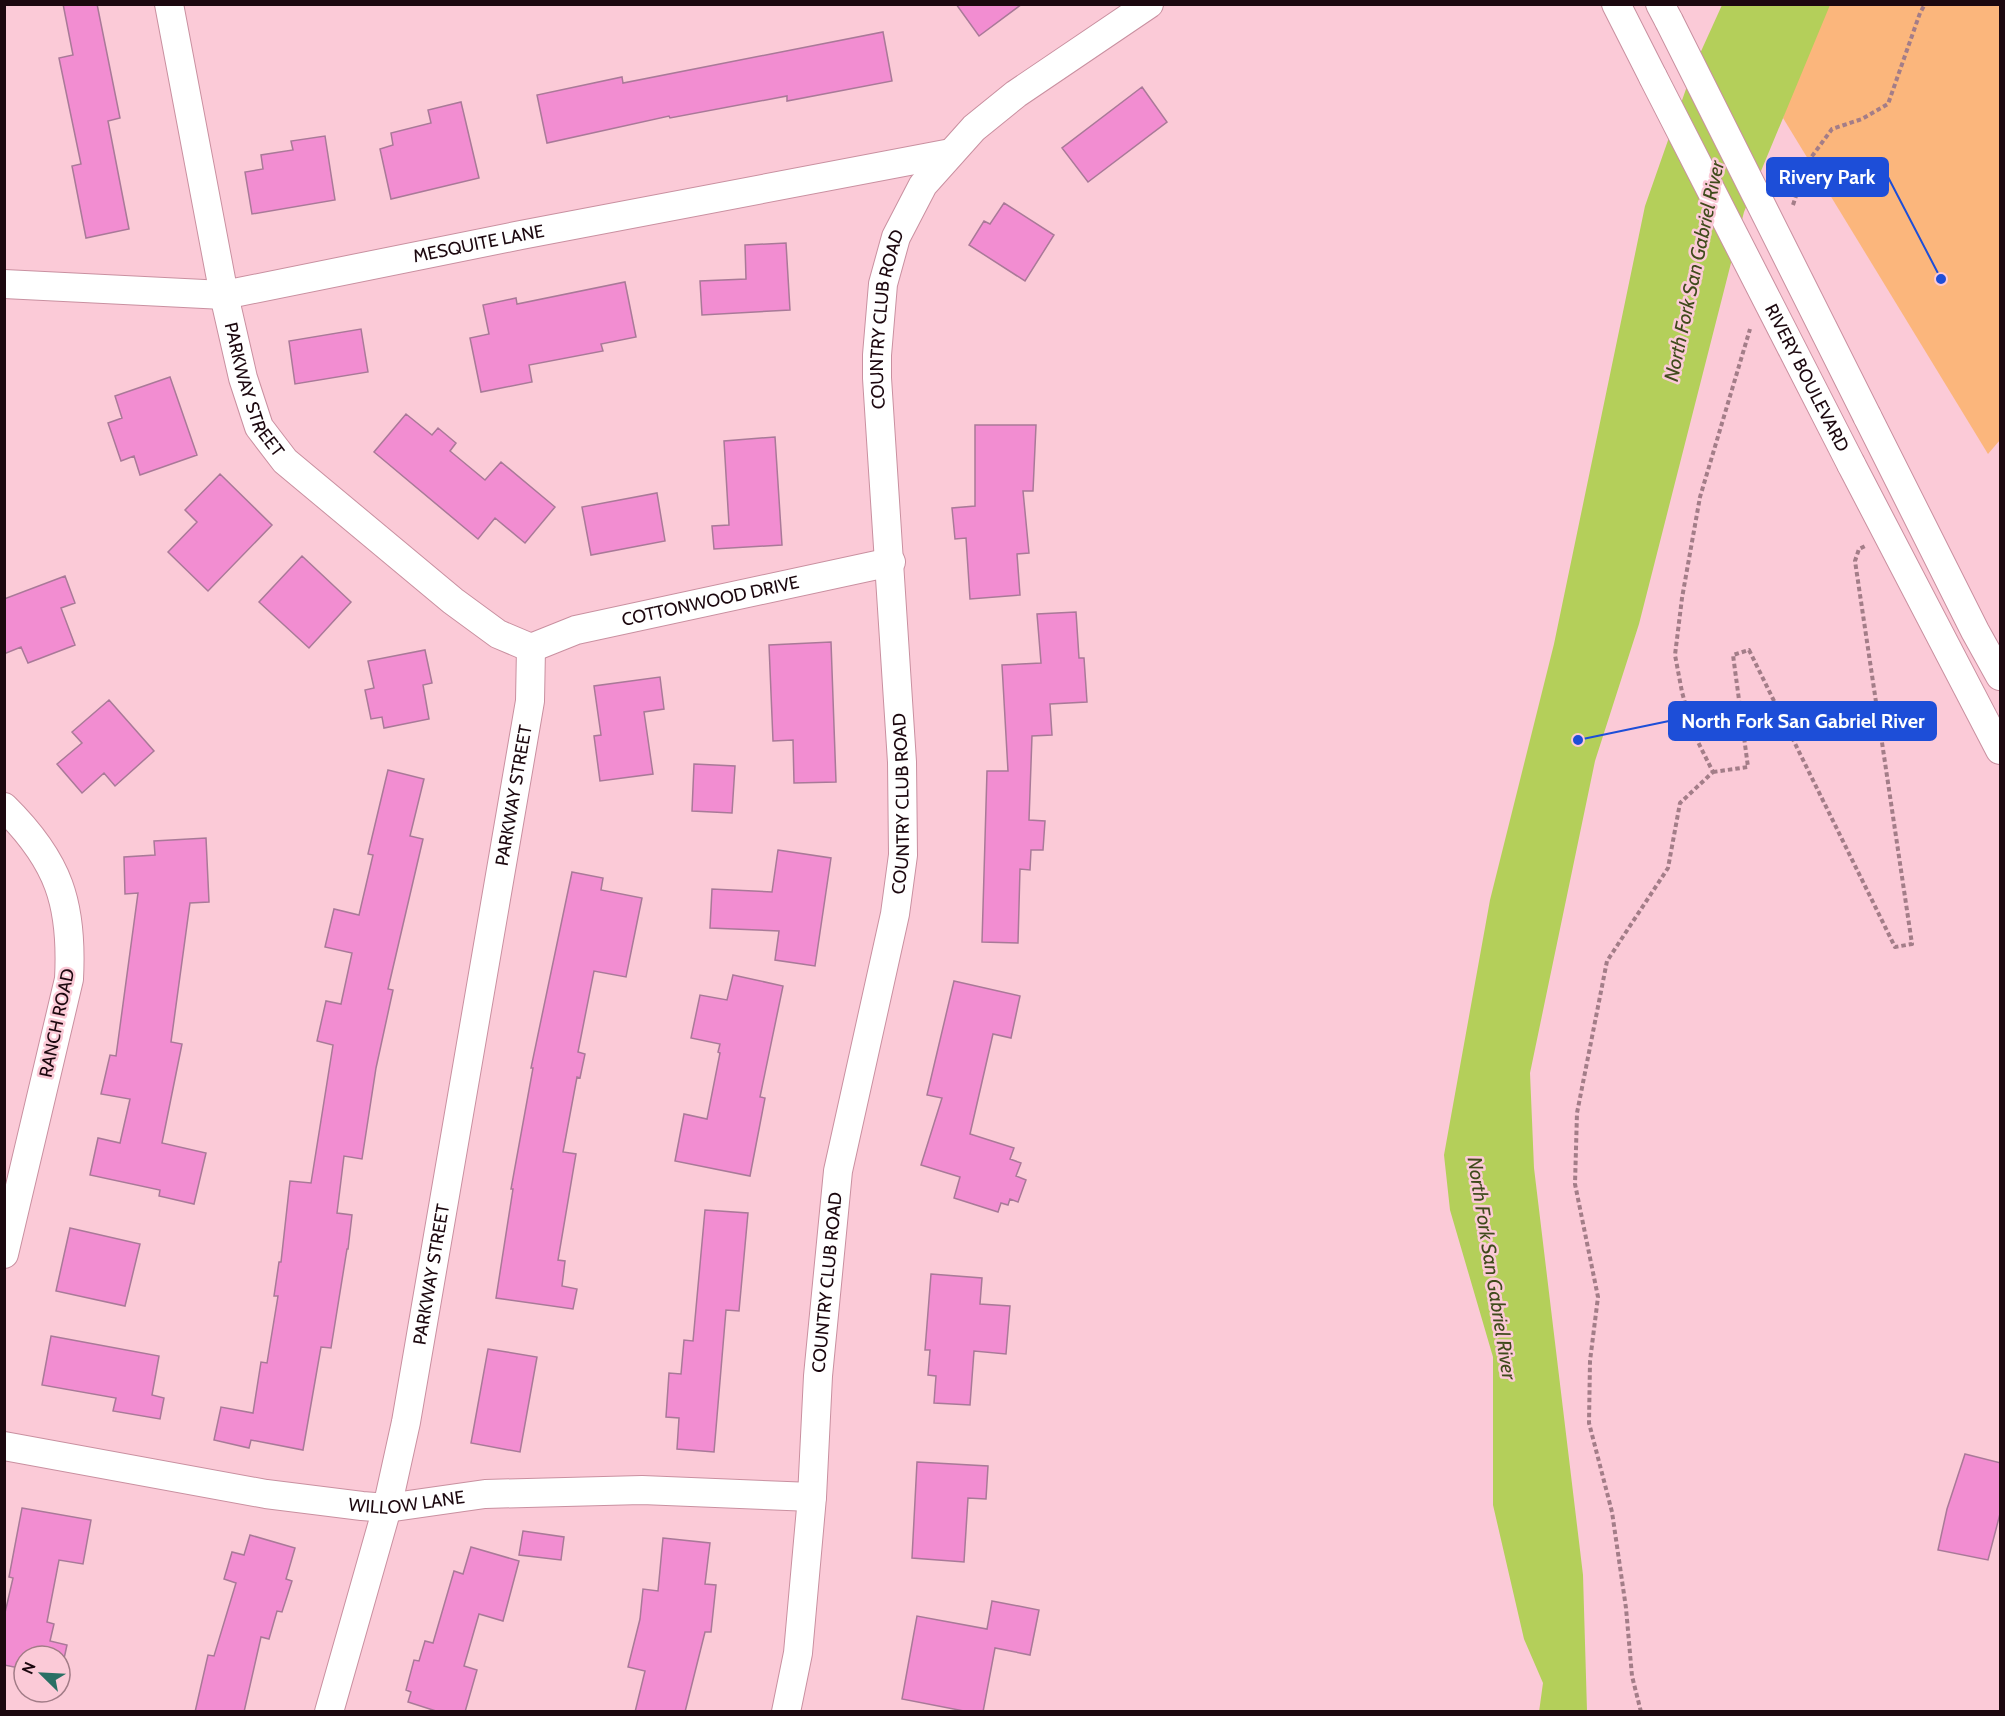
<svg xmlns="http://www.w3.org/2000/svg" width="2005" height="1716" viewBox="0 0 2005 1716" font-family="Cabin,sans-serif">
	<rect width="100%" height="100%" fill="#fbcad7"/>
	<path fill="#fbb67c" d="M 1819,5 L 2000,5 L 2000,440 L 1988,454 L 1783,118 Z"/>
	<path fill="#b4cf5a" d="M 1722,5 L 1830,5 L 1744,212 L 1639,624 L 1595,761 L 1530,1073 L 1534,1168 L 1583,1575 L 1587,1711 L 1539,1712 L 1543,1683 L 1524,1639 L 1493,1505 L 1493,1357 L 1450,1210 L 1444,1155 L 1490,900 L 1554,644 L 1645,206 L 1693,69 Z"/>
	<path fill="#f28dd1" stroke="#a97998" stroke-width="1.5" d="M 63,4 L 97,4 L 120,118 L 108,121 L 129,229 L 86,238 L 72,166 L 81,164 L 59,58 L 73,55 Z
		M 956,4 L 1022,4 L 979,36 Z
		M 883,32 L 892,81 L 787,101 L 787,96 L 670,118 L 669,116 L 547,143 L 537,95 L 622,77 L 623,83 Z
		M 1142,87 L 1167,122 L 1088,182 L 1062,148 Z
		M 461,102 L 479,178 L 391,199 L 380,149 L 393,145 L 391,133 L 431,123 L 428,110 Z
		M 325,136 L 335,200 L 252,214 L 245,172 L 263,169 L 261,155 L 293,150 L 291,141 Z
		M 1004,203 L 1054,235 L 1025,281 L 969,245 L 984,221 L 990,224 Z
		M 786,243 L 790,310 L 702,315 L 700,281 L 746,279 L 745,245 Z
		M 625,282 L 636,337 L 601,344 L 603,351 L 529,365 L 532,382 L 481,392 L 470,338 L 489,334 L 483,305 L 516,298 L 517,304 Z
		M 361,329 L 368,372 L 295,384 L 289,341 Z
		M 170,377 L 197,455 L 140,475 L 134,456 L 121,461 L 108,423 L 122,418 L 115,396 Z
		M 406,414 L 432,435 L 438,428 L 456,443 L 450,451 L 485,480 L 501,462 L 555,507 L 525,543 L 495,518 L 478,539 L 374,452 Z
		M 975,425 L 1036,425 L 1033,491 L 1023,491 L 1029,553 L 1017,554 L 1020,595 L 970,599 L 966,538 L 955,539 L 952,508 L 975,506 Z
		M 775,437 L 782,545 L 714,549 L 712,526 L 729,525 L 724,441 Z
		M 220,474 L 272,525 L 208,591 L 168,552 L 197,522 L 185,510 Z
		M 657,493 L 665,541 L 591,555 L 582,507 Z
		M 302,556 L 351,602 L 309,648 L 259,602 Z
		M 65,576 L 75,603 L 61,608 L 75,645 L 28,663 L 21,647 L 4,654 L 4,599 Z
		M 1076,612 L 1079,658 L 1084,658 L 1087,702 L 1050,704 L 1052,735 L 1032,736 L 1029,820 L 1045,821 L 1043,850 L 1031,850 L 1030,870 L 1020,869 L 1018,943 L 982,942 L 987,771 L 1008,771 L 1002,665 L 1041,663 L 1037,614 Z
		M 831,642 L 836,782 L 794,783 L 793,740 L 773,741 L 769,645 Z
		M 425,650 L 432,683 L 423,685 L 429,719 L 384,728 L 382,717 L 371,719 L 365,690 L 374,688 L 368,661 Z
		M 660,677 L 664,709 L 644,712 L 653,774 L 600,781 L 594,736 L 601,735 L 594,686 Z
		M 109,700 L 154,751 L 115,786 L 104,773 L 82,793 L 57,764 L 82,743 L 72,732 Z
		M 694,764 L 735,766 L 732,813 L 692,811 Z
		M 388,770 L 424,779 L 410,836 L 423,839 L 388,989 L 393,990 L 376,1068 L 362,1159 L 344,1156 L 337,1213 L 352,1215 L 348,1249 L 347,1249 L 331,1348 L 321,1347 L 303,1450 L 251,1440 L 249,1448 L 214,1440 L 221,1407 L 253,1413 L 261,1362 L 267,1363 L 278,1296 L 274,1296 L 279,1262 L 281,1262 L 290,1181 L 311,1183 L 333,1045 L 317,1041 L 326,1001 L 341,1004 L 352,953 L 325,947 L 334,909 L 359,915 L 373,855 L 368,854 Z
		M 206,838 L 209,902 L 190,903 L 171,1042 L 182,1044 L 162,1143 L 206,1153 L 194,1204 L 159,1196 L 160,1190 L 90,1175 L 98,1138 L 120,1143 L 130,1099 L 101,1094 L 110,1055 L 116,1056 L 138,893 L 125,894 L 124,857 L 155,855 L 154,841 Z
		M 778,850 L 831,858 L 815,966 L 775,960 L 779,931 L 710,928 L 712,889 L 772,892 Z
		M 572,872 L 603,878 L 601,890 L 642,898 L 626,977 L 594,971 L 578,1052 L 585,1054 L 580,1078 L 577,1077 L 563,1152 L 576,1154 L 558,1260 L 565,1261 L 562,1286 L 577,1289 L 573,1309 L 496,1298 L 513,1189 L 511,1189 L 533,1068 L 531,1068 Z
		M 733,975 L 783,986 L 760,1097 L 765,1098 L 750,1176 L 675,1161 L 684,1114 L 707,1119 L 720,1053 L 718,1052 L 720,1044 L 691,1038 L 700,995 L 727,1000 Z
		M 954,981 L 1020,996 L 1011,1038 L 993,1034 L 970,1134 L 1014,1148 L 1010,1159 L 1021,1163 L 1016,1176 L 1026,1180 L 1018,1202 L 1010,1199 L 1008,1205 L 1001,1203 L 998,1212 L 954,1198 L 960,1177 L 921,1165 L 942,1098 L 927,1095 Z
		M 705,1210 L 748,1213 L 739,1311 L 726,1310 L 714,1452 L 677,1449 L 679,1418 L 666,1417 L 669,1373 L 681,1374 L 684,1340 L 693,1341 Z
		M 70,1228 L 140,1244 L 125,1306 L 56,1291 Z
		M 931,1274 L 982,1278 L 980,1304 L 1010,1306 L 1006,1354 L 974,1351 L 970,1405 L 934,1403 L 936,1376 L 928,1375 L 930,1350 L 925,1350 Z
		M 51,1336 L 159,1356 L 152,1395 L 164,1398 L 160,1419 L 113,1411 L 116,1398 L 42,1385 Z
		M 488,1349 L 537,1357 L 520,1452 L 471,1443 Z
		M 1965,1454 L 2001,1463 L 2001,1510 L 1988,1560 L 1938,1550 L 1947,1509 Z
		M 917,1462 L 988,1466 L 986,1499 L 968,1498 L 964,1562 L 912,1558 Z
		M 22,1508 L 91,1520 L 83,1564 L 59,1560 L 47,1622 L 54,1624 L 50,1641 L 67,1645 L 60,1677 L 60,1656 L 24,1656 L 24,1669 L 4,1665 L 4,1617 L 13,1578 L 9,1577 Z
		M 523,1531 L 564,1537 L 561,1560 L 519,1555 Z
		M 250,1535 L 295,1548 L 286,1579 L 292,1581 L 282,1612 L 277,1611 L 269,1639 L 261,1637 L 244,1712 L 195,1712 L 208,1655 L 214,1656 L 236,1583 L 224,1579 L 232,1552 L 244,1555 Z
		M 663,1538 L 710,1543 L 705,1584 L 716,1585 L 711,1632 L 705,1632 L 685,1712 L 635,1712 L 645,1671 L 628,1667 L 640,1619 L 643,1589 L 658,1591 Z
		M 471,1547 L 519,1561 L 503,1621 L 479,1614 L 464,1666 L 477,1670 L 465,1712 L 439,1712 L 408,1702 L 411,1692 L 406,1690 L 414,1660 L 419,1661 L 425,1641 L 433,1643 L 454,1571 L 463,1574 Z
		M 992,1601 L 1039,1610 L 1030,1655 L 995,1648 L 983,1712 L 969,1712 L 902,1699 L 917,1616 L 987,1629 Z"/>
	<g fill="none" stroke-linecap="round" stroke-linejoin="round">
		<defs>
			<g id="minor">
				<path id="s1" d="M 169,4 L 224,295 L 243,378 L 259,427 L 285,461 L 453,601 L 498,634 L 531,648"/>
				<path d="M 1616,4 L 1653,77"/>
				<path d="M 1660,4 L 1669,21"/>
				<path id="s2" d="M 4,284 L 224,295 L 521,235 L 951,153"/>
				<path d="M 1867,416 L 1975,631 L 2000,676"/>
				<path d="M 1851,464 L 2000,750"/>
				<path id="s3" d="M 531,648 L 576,630 L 891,562"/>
				<path d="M 4,807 C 59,861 73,904 69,979 L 4,1254"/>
				<path id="s4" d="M 4,1446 L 266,1494 L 362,1506 L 387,1508 L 485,1494 L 642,1490 L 812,1497"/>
				<path id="s5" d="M 329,1712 L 387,1508 L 406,1422 L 530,701 L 531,648"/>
				<path id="s6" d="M 786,1712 L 798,1653 L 812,1497 L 818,1376 L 838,1171 L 895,914 L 903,855 L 902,762 L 877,378 L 877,355 L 883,284 L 896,237 L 923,185 L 974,128 L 1016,94 L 1149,4"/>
			</g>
		</defs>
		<use href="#minor" stroke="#c990a0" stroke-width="30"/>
		<path stroke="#a37d88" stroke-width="4" stroke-dasharray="4.5 3" stroke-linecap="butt" d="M 1793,205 L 1807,163 L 1832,129 L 1862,119 L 1888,104 L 1920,13 L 1925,4
			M 1713,772 L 1748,767 L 1733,655 L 1749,650 L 1895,947 L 1912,944 L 1855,561 L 1859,549 L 1865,546
			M 1641,1712 L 1632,1676 L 1626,1608 L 1612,1512 L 1589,1423 L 1590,1361 L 1598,1297 L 1575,1184 L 1577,1113 L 1607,961 L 1668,868 L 1680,803 L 1713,772 L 1693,732 L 1682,692 L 1675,655 L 1682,598 L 1700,497 L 1750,329"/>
		<use href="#minor" stroke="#fff" stroke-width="28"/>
		<defs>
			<g id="minor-bridge">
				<path d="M 1669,21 L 1867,416"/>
				<path id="s7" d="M 1653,77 L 1851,464"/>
			</g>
		</defs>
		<use href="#minor-bridge" stroke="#c990a0" stroke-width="30" stroke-linecap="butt"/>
		<use href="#minor-bridge" stroke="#fff" stroke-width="28"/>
	</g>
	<g text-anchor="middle" stroke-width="5" stroke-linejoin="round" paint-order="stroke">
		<g font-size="18" fill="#1c080f" stroke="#fbcad7">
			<text dy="6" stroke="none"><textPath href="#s2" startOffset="480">MESQUITE LANE</textPath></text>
			<text dy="6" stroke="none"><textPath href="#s6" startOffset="1404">COUNTRY CLUB ROAD</textPath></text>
			<text dy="6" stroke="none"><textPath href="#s7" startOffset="338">RIVERY BOULEVARD</textPath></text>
			<text dy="6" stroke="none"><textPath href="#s1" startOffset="396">PARKWAY STREET</textPath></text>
			<text dy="6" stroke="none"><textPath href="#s3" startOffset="186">COTTONWOOD DRIVE</textPath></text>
			<text dy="6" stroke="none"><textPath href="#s5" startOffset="936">PARKWAY STREET</textPath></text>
			<text dy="6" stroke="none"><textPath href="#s6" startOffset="918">COUNTRY CLUB ROAD</textPath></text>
			<text transform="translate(57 1023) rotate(-78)" y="6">RANCH ROAD</text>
			<text dy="6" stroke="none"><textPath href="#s5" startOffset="450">PARKWAY STREET</textPath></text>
			<text dy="6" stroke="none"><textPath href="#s6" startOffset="432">COUNTRY CLUB ROAD</textPath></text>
			<text dy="6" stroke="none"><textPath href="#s4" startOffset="408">WILLOW LANE</textPath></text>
		</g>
		<g font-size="20" font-style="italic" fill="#3f4a1b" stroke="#fbcad7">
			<text transform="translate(1694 271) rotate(-78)" y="7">North Fork San Gabriel River</text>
			<text transform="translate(1492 1268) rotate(81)" y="7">North Fork San Gabriel River</text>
		</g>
	</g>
	<path fill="none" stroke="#1d4ed8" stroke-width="2" d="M1941 279L1888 177M1578 740L1669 721"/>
	<g fill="#1d4ed8" stroke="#fbcad7" stroke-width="2">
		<circle cx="1941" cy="279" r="6"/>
		<circle cx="1578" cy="740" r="6"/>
	</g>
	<g fill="#1d4ed8" stroke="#1d4ed8" stroke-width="2">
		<rect x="1767" y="158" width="121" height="38" rx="6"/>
		<rect x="1669" y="702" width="267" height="38" rx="6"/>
	</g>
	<g font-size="20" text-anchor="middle" font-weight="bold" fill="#fff">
		<text x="1827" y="184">Rivery Park</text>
		<text x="1803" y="728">North Fork San Gabriel River</text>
	</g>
	<rect width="2005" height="1716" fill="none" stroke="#1c080f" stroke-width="12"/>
	<g transform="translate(42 1674) rotate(294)"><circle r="28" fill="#fbcad7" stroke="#a27c87" stroke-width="1.5"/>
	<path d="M0-4.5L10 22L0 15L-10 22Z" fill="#296f64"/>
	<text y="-9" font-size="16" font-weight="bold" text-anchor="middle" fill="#1c080f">N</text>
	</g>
</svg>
